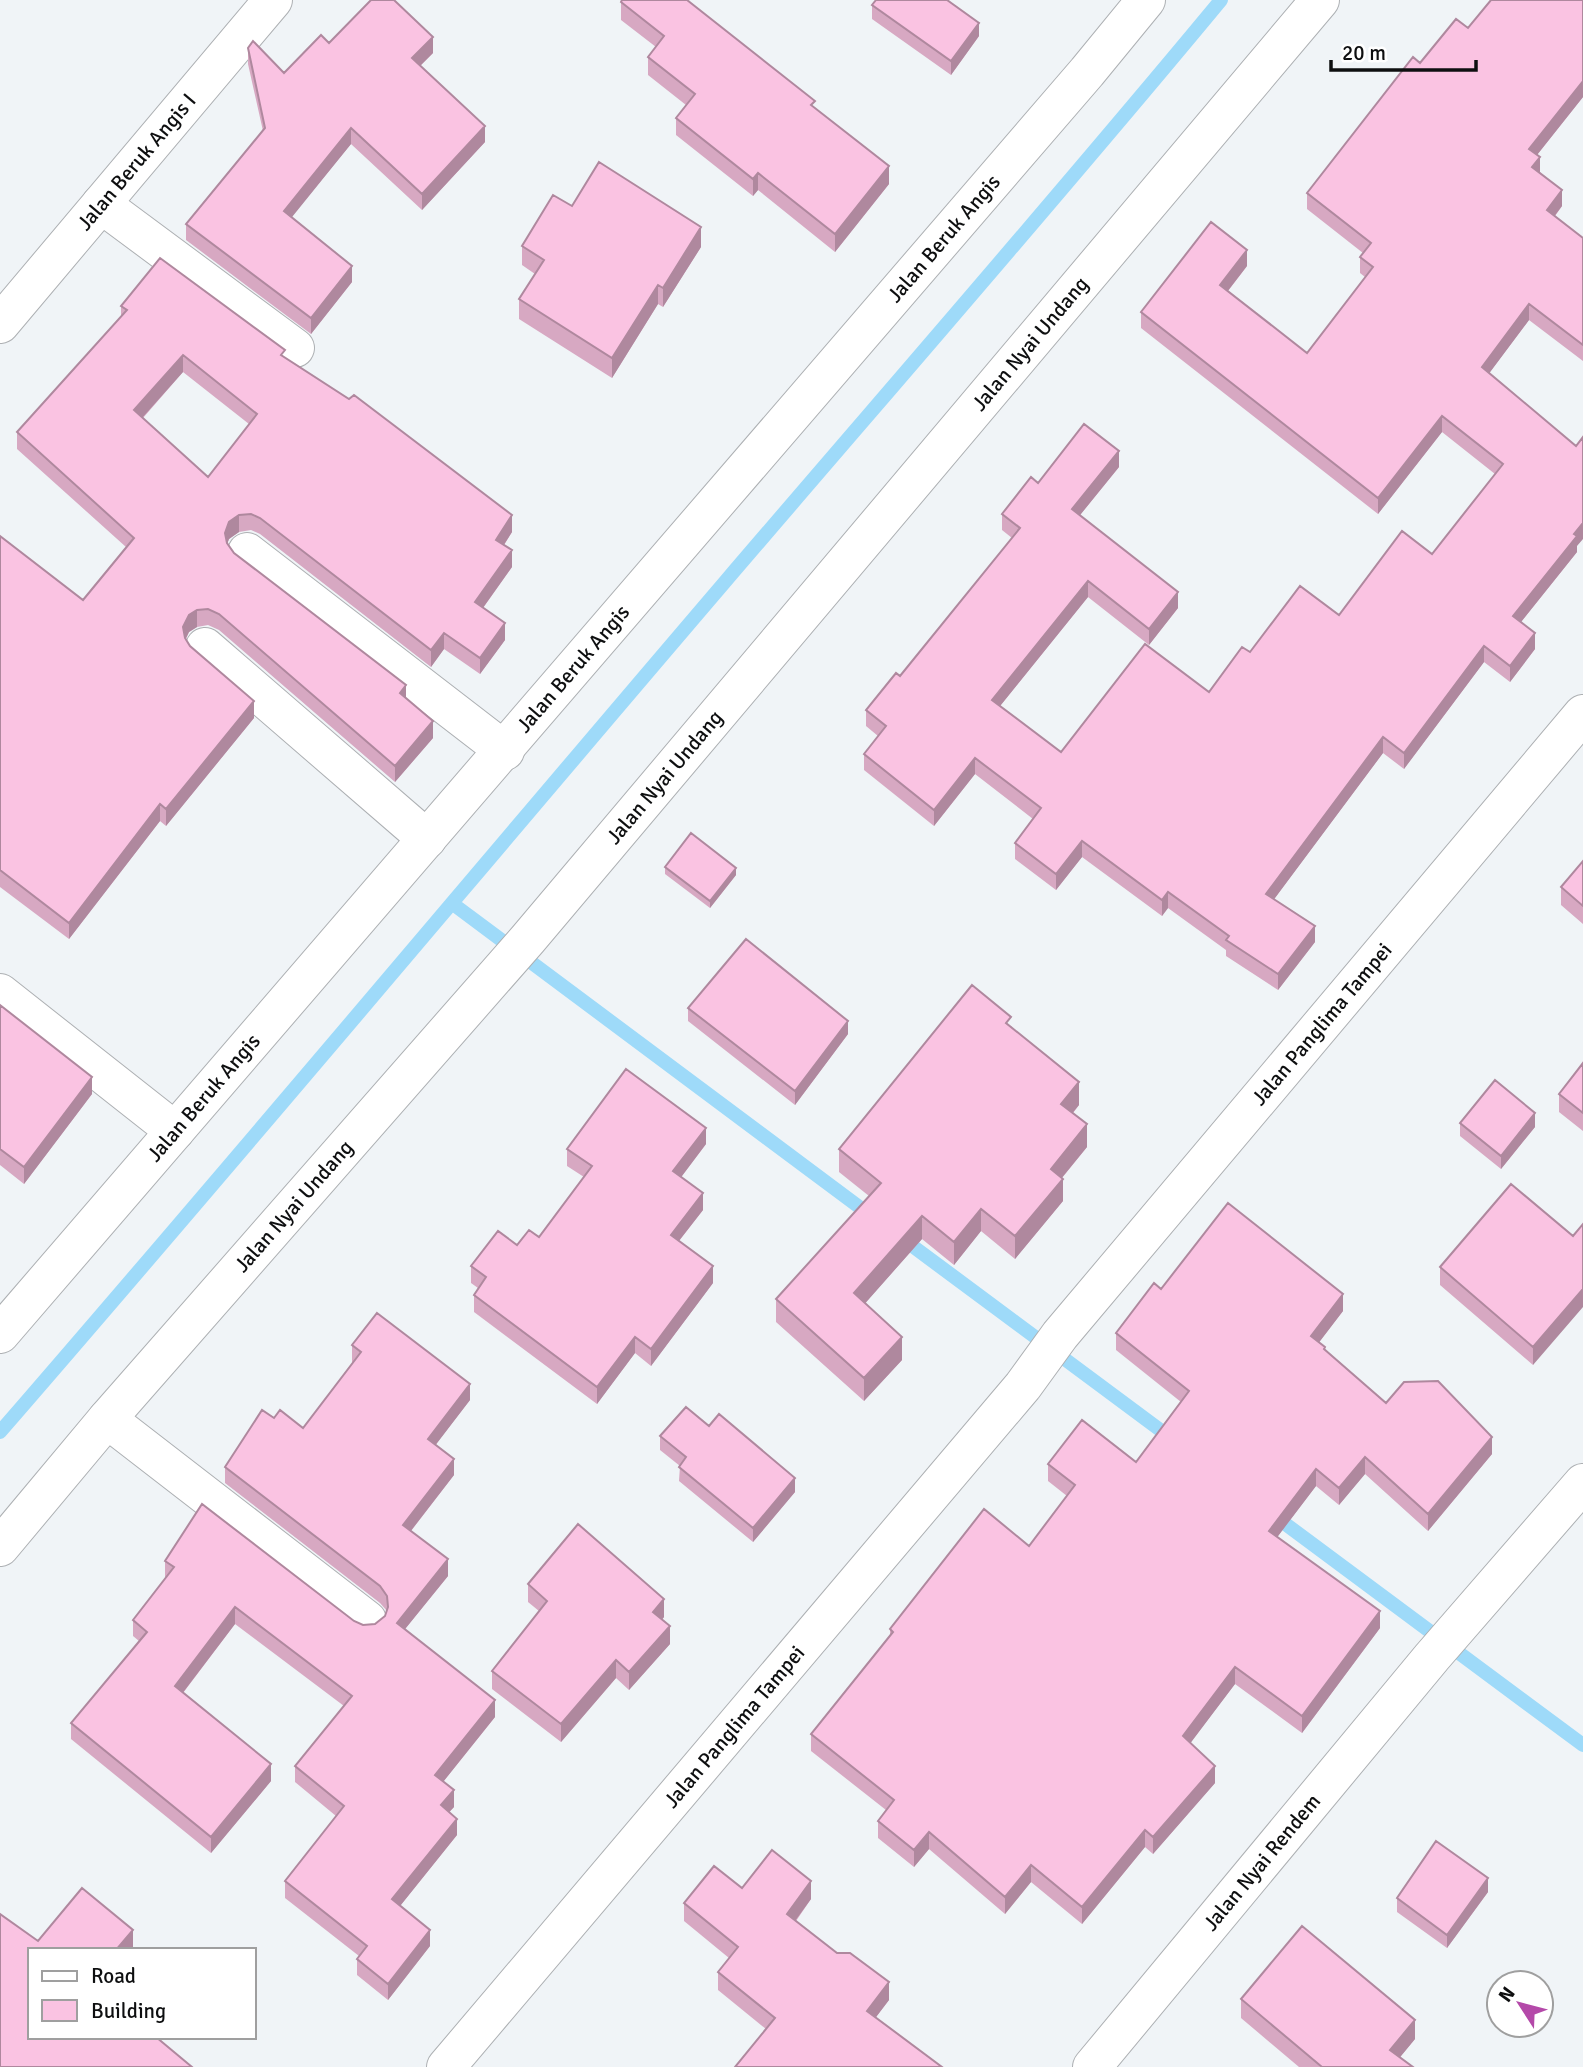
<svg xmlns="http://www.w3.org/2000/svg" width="1583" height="2067" viewBox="0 0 1583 2067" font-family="Signika,sans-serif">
	<rect width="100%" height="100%" fill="#f0f4f7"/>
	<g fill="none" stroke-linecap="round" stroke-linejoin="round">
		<path stroke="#9edaf9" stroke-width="14" d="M 453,904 L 874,1218
			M 899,1236 L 1175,1441
			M 0,1432 C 244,1151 482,866 724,583 C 890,389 1058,197 1221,0
			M 1272,1514 L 1583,1745"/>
		<defs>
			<g id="street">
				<path d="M 101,204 L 295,348"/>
				<path id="s1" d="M 0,324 L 273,0"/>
				<path d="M 247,552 L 505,751"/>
				<path d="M 205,647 L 427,839"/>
				<path d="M 0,993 L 175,1131"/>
				<path d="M 107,1419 L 367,1620"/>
				<path id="s2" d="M 446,2067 L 1023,1386 L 1060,1335 L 1583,714"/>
				<path id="s3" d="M 1092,2067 L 1432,1657 L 1583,1483"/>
			</g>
			<g id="secondary">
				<path id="s4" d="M 0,1334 L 1087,72 L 1146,0"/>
				<path id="s5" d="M 0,1547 L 107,1419 L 528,939 L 1320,0"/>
			</g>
		</defs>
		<use href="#street" stroke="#adb0b3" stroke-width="40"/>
		<use href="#secondary" stroke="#adb0b3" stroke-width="40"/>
		<use href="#street" stroke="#fff" stroke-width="38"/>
		<use href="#secondary" stroke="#fff" stroke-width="38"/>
	</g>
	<path fill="#d7a8c2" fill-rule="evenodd" d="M 1583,0 L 1583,97 L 1537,155 L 1540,172 L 1562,206 L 1555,216 L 1583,238 L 1583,361 L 1529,320 L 1489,373 L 1577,546 L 1577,552 L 1521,622 L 1535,649 L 1510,682 L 1484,662 L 1404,769 L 1383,753 L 1274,899 L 1315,942 L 1278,990 L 1226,956 L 1226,950 L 1168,908 L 1162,916 L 1082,857 L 1056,890 L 1015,859 L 1015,843 L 1033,819 L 975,774 L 934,826 L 864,770 L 864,754 L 878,736 L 866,726 L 866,710 L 900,676 L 1012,538 L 1002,530 L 1002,514 L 1038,483 L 1119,467 L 1080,515 L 1178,608 L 1149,645 L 1088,597 L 1000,706 L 1061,752 L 1209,692 L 1250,652 L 1339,615 L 1432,554 L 1495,474 L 1442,432 L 1378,514 L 1141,328 L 1141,312 L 1247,266 L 1228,291 L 1307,353 L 1365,277 L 1360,273 L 1360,257 L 1363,253 L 1307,209 L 1307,193 L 1420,63 L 1468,28 Z
		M 621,2 L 815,108 L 889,184 L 835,252 L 758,190 L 753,196 L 676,135 L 676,118 L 686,105 L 648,75 L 648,57 L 656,47 L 621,20 Z
		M 872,5 L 979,36 L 951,75 L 872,19 Z
		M 329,43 L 433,53 L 420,66 L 485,142 L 422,210 L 351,144 L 291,217 L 352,282 L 311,334 L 186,240 L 186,224 L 263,131 L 248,64 L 248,48 L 284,73 Z
		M 572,206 L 701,247 L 663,307 L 658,304 L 612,378 L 519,319 L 519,299 L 535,274 L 522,265 L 522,246 Z
		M 121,306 L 285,358 L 512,532 L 504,545 L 512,567 L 483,608 L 505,640 L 480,674 L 444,649 L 431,667 L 260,534 L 251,530 L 239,532 L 229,539 L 227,544 L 234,553 L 406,698 L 433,738 L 395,782 L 219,630 L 208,625 L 197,627 L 189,632 L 186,639 L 190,646 L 254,718 L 166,826 L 160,821 L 69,939 L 0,887 L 0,536 L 83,600 L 126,547 L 17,449 L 17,432 L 121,317 ZM 183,372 L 249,424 L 208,477 L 143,418 Z
		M 1583,861 L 1583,924 L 1561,905 L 1561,887 Z
		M 665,867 L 736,875 L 710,908 L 665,874 Z
		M 0,1005 L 92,1094 L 24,1184 L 0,1165 Z
		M 688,1008 L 848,1034 L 795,1105 L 688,1021 Z
		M 1011,1026 L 1079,1105 L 1073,1113 L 1087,1147 L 1062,1178 L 1063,1201 L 1015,1259 L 981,1231 L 954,1265 L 922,1239 L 865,1303 L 902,1360 L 864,1401 L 776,1322 L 776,1299 L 869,1196 L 839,1172 L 839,1149 Z
		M 1583,1063 L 1583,1131 L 1559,1112 L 1559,1094 Z
		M 1460,1123 L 1535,1127 L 1501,1169 L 1460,1136 Z
		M 706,1144 L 681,1177 L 703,1210 L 679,1241 L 713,1283 L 651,1366 L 635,1353 L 597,1404 L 474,1312 L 474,1295 L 478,1288 L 471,1283 L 471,1266 L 517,1245 L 539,1237 L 584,1177 L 567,1166 L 567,1149 Z
		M 1573,1236 L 1533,1365 L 1440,1285 L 1440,1267 Z
		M 1161,1289 L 1343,1311 L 1319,1342 L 1325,1350 L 1386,1403 L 1492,1454 L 1428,1531 L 1365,1474 L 1339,1505 L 1316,1486 L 1277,1537 L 1380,1628 L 1302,1733 L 1235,1684 L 1190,1743 L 1215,1783 L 1153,1854 L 1145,1847 L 1082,1924 L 1031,1882 L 1005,1914 L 929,1849 L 914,1867 L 878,1838 L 878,1821 L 886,1810 L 811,1751 L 811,1734 L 890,1636 L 890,1629 L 1029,1546 L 1067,1496 L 1048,1481 L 1048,1464 L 1136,1462 L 1181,1402 L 1116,1350 L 1116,1333 Z
		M 352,1345 L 470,1400 L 435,1445 L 454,1475 L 411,1531 L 448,1576 L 405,1629 L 495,1717 L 443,1782 L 454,1807 L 449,1812 L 457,1835 L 400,1906 L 430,1946 L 388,2000 L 357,1975 L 357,1959 L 359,1956 L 285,1898 L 285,1881 L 336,1816 L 295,1782 L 295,1766 L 344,1706 L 235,1624 L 183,1693 L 271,1781 L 211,1853 L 71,1739 L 71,1723 L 139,1641 L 133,1636 L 133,1620 L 166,1578 L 165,1577 L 165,1561 L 354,1621 L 363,1625 L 375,1624 L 385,1616 L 387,1611 L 380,1603 L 225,1483 L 225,1467 L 274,1418 L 303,1428 L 353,1362 L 352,1362 Z
		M 709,1426 L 795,1492 L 753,1542 L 679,1481 L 680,1466 L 660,1450 L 660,1436 Z
		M 528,1584 L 664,1617 L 662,1620 L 670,1644 L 629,1690 L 616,1678 L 561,1742 L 492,1689 L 492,1671 L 539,1611 L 528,1602 Z
		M 742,1888 L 811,1899 L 796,1921 L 889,2000 L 876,2017 L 766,2029 L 718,1990 L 718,1972 L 729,1958 L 684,1921 L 684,1903 Z
		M 1488,1892 L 1447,1948 L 1397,1912 L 1397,1898 Z
		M 1241,1999 L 1415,2039 L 1400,2057 L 1413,2067 L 1299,2067 L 1241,2018 Z"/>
	<path fill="#af889e" d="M 979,23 L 979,36 L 951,75 L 951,61 Z
		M 433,37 L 433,53 L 412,74 L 412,58 Z
		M 1583,81 L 1583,97 L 1529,165 L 1529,149 Z
		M 485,126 L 485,142 L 422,210 L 422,194 Z
		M 351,128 L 351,144 L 284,227 L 284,211 Z
		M 1540,157 L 1540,173 L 1532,167 Z
		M 889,166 L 889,184 L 835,252 L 835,234 Z
		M 758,173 L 758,190 L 753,196 L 753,179 Z
		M 1562,190 L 1562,206 L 1547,226 L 1547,210 Z
		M 701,227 L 701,247 L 663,307 L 663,288 Z
		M 1247,250 L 1247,266 L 1220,301 L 1220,285 Z
		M 352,266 L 352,282 L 311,334 L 311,318 Z
		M 658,285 L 658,304 L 612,378 L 612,358 Z
		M 1529,304 L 1529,320 L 1482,383 L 1482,367 Z
		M 183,355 L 183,372 L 134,427 L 134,410 Z
		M 1442,416 L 1442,432 L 1378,514 L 1378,498 Z
		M 1119,451 L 1119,467 L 1072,525 L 1072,509 Z
		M 239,515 L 239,532 L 229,539 L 225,550 L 225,533 L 229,522 Z
		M 512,515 L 512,532 L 496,557 L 496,540 Z
		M 1583,523 L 1583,539 L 1577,546 L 1577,552 L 1513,632 L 1513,616 L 1574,534 Z
		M 512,550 L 512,567 L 475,619 L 475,602 Z
		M 1088,581 L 1088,597 L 992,716 L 992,700 Z
		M 1178,592 L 1178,608 L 1149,645 L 1149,629 Z
		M 197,610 L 197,627 L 189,632 L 183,644 L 183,627 L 189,615 Z
		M 505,623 L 505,640 L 480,674 L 480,658 Z
		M 444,633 L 444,649 L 431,667 L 431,650 Z
		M 1535,633 L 1535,649 L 1510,682 L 1510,666 Z
		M 1484,646 L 1484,662 L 1404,769 L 1404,753 Z
		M 406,685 L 406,702 L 400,693 Z
		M 254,701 L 254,718 L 166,826 L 166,809 Z
		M 433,721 L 433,738 L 395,782 L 395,766 Z
		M 1383,737 L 1383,753 L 1266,910 L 1266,894 Z
		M 975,758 L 975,774 L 934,826 L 934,810 Z
		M 160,804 L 160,821 L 69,939 L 69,923 Z
		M 1082,841 L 1082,857 L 1056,890 L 1056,874 Z
		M 736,868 L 736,875 L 710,908 L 710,901 Z
		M 1168,892 L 1168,908 L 1162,916 L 1162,900 Z
		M 1315,926 L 1315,942 L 1278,990 L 1278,974 Z
		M 848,1021 L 848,1034 L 795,1105 L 795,1091 Z
		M 92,1077 L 92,1094 L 24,1184 L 24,1167 Z
		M 1079,1082 L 1079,1105 L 1061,1127 L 1061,1104 Z
		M 1535,1113 L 1535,1127 L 1501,1169 L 1501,1156 Z
		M 1087,1124 L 1087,1147 L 1051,1191 L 1051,1169 Z
		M 706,1128 L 706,1144 L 673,1188 L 673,1171 Z
		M 1063,1179 L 1063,1201 L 1015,1259 L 1015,1236 Z
		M 703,1193 L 703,1210 L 671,1251 L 671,1235 Z
		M 981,1209 L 981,1231 L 954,1265 L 954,1242 Z
		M 922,1216 L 922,1239 L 854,1316 L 854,1293 Z
		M 713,1266 L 713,1283 L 651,1366 L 651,1349 Z
		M 1583,1289 L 1583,1307 L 1533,1365 L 1533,1347 Z
		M 1343,1294 L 1343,1311 L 1311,1353 L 1311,1336 Z
		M 635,1337 L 635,1353 L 597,1404 L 597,1387 Z
		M 902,1337 L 902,1360 L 864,1401 L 864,1378 Z
		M 470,1384 L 470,1400 L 428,1455 L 428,1439 Z
		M 1492,1437 L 1492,1454 L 1428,1531 L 1428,1514 Z
		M 1365,1457 L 1365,1474 L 1339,1505 L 1339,1488 Z
		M 454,1459 L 454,1475 L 403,1541 L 403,1525 Z
		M 1316,1469 L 1316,1486 L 1269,1548 L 1269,1531 Z
		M 795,1478 L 795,1492 L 753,1542 L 753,1528 Z
		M 448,1559 L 448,1576 L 397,1639 L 397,1623 Z
		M 664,1599 L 664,1617 L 653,1630 L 653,1612 Z
		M 235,1607 L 235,1624 L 175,1703 L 175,1686 Z
		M 1380,1611 L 1380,1628 L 1302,1733 L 1302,1716 Z
		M 670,1626 L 670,1644 L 629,1690 L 629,1672 Z
		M 616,1660 L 616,1678 L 561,1742 L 561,1724 Z
		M 1235,1667 L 1235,1684 L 1183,1753 L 1183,1736 Z
		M 495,1700 L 495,1717 L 435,1792 L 435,1775 Z
		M 271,1764 L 271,1781 L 211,1853 L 211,1837 Z
		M 1215,1766 L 1215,1783 L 1153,1854 L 1153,1837 Z
		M 454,1790 L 454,1807 L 441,1821 L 441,1805 Z
		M 457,1819 L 457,1835 L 392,1916 L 392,1899 Z
		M 1145,1830 L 1145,1847 L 1082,1924 L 1082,1907 Z
		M 929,1832 L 929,1849 L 914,1867 L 914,1850 Z
		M 1031,1865 L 1031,1882 L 1005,1914 L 1005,1897 Z
		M 1488,1878 L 1488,1892 L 1447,1948 L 1447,1935 Z
		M 811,1881 L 811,1899 L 787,1932 L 787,1914 Z
		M 133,1930 L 133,1948 L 131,1950 L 116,1950 Z
		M 430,1930 L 430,1946 L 388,2000 L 388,1984 Z
		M 889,1982 L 889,2000 L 867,2029 L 867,2011 Z
		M 1415,2020 L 1415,2039 L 1392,2067 L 1390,2050 Z"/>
	<path fill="#fac3e2" stroke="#af889e" stroke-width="2" fill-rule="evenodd" d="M 371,0 L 394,0 L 433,37 L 412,58 L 485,126 L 422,194 L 351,128 L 284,211 L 352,266 L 311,318 L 186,224 L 265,128 L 248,48 L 253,41 L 284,73 L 321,35 L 329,43 Z
		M 622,0 L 687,0 L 815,101 L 811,105 L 889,166 L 835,234 L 758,173 L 753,179 L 676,118 L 695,94 L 648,57 L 664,36 L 621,2 Z
		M 876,0 L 947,0 L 979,23 L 951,61 L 872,5 Z
		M 1491,0 L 1583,0 L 1583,81 L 1529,149 L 1540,157 L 1532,167 L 1562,190 L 1547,210 L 1583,238 L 1583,345 L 1529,304 L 1482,367 L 1576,446 L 1583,437 L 1583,523 L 1574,534 L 1577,536 L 1513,616 L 1535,633 L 1510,666 L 1484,646 L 1404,753 L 1383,737 L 1266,894 L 1315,926 L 1278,974 L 1226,940 L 1229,936 L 1168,892 L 1162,900 L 1082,841 L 1056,874 L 1015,843 L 1041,808 L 975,758 L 934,810 L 864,754 L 886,726 L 866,710 L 896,673 L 900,676 L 1020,528 L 1002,514 L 1031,477 L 1038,483 L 1084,424 L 1119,451 L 1072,509 L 1178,592 L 1149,629 L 1088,581 L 992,700 L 1061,752 L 1145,644 L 1209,692 L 1242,647 L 1250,652 L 1300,586 L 1339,615 L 1402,531 L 1432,554 L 1503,464 L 1442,416 L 1378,498 L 1141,312 L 1211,222 L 1247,250 L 1220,285 L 1307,353 L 1373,267 L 1360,257 L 1371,243 L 1307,193 L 1413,57 L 1420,63 L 1456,19 L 1468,28 Z
		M 599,162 L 701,227 L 663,288 L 658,285 L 612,358 L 519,299 L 544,260 L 522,246 L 553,195 L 572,206 Z
		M 160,258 L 285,350 L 281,355 L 349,399 L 354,395 L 512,515 L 496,540 L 512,550 L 475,602 L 505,623 L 480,658 L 444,633 L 431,650 L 260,518 L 251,514 L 239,515 L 229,522 L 225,533 L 227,543 L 234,553 L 406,685 L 400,693 L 433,721 L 395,766 L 219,614 L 208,609 L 197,610 L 189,615 L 183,627 L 185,638 L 190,646 L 254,701 L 166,809 L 160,804 L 69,923 L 0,870 L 0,536 L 83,600 L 134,538 L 17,432 L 127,310 L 121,306 ZM 183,355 L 257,414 L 208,477 L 134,410 Z
		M 691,833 L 736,868 L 710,901 L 665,867 Z
		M 1583,861 L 1583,906 L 1561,887 Z
		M 746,939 L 848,1021 L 795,1091 L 688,1008 Z
		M 972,985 L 1011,1017 L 1006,1023 L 1079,1082 L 1061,1104 L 1087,1124 L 1051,1169 L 1063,1179 L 1015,1236 L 981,1209 L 954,1242 L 922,1216 L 854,1293 L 902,1337 L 864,1378 L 776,1299 L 881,1183 L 839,1149 Z
		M 0,1005 L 92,1077 L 24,1167 L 0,1149 Z
		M 1583,1063 L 1583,1113 L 1559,1094 Z
		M 626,1069 L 706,1128 L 673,1171 L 703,1193 L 671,1235 L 713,1266 L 651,1349 L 635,1337 L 597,1387 L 474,1295 L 486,1277 L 471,1266 L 498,1231 L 517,1245 L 529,1230 L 539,1237 L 592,1166 L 567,1149 Z
		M 1495,1080 L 1535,1113 L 1501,1156 L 1460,1123 Z
		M 1511,1184 L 1573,1236 L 1583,1224 L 1583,1289 L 1533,1347 L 1440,1267 Z
		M 1228,1203 L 1343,1294 L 1311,1336 L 1325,1347 L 1324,1349 L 1386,1403 L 1404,1382 L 1438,1381 L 1492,1437 L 1428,1514 L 1365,1457 L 1339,1488 L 1316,1469 L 1269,1531 L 1380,1611 L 1302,1716 L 1235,1667 L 1183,1736 L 1215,1766 L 1153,1837 L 1145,1830 L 1082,1907 L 1031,1865 L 1005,1897 L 929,1832 L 914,1850 L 878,1821 L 894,1800 L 811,1734 L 893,1632 L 890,1629 L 984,1509 L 1029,1546 L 1075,1485 L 1048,1464 L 1082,1420 L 1136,1462 L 1189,1391 L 1116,1333 L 1154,1283 L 1161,1289 Z
		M 377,1313 L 470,1384 L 428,1439 L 454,1459 L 403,1525 L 448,1559 L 397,1623 L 495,1700 L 435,1775 L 454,1790 L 441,1805 L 457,1819 L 392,1899 L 430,1930 L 388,1984 L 357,1959 L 367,1946 L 285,1881 L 344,1806 L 295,1766 L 352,1696 L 235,1607 L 175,1686 L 271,1764 L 211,1837 L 71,1723 L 147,1632 L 133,1620 L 174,1567 L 165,1561 L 202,1504 L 354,1621 L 363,1625 L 375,1624 L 385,1616 L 388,1607 L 387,1596 L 380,1586 L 225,1467 L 262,1410 L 274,1418 L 280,1410 L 303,1428 L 361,1352 L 352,1345 Z
		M 686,1407 L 709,1426 L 719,1414 L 795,1478 L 753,1528 L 679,1467 L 686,1457 L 660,1436 Z
		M 578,1524 L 664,1599 L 653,1612 L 670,1626 L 629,1672 L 616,1660 L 561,1724 L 492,1671 L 547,1601 L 528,1584 Z
		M 1436,1841 L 1488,1878 L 1447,1935 L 1397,1898 Z
		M 772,1850 L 811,1881 L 787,1914 L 837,1953 L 850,1953 L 889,1982 L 867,2011 L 942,2067 L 735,2067 L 775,2018 L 718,1972 L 738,1947 L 684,1903 L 714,1866 L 742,1888 Z
		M 82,1888 L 133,1930 L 116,1950 L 30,1950 L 30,2037 L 156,2037 L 192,2067 L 0,2067 L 0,1914 L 38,1941 Z
		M 1302,1926 L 1415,2020 L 1390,2050 L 1413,2067 L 1322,2067 L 1241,1999 Z"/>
	<g text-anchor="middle" stroke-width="6" stroke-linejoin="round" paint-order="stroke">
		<g font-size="21" fill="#0e0f10" stroke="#fff">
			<text dy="7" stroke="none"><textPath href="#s1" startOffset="212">Jalan Beruk Angis I</textPath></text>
			<text dy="7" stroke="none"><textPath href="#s4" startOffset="1446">Jalan Beruk Angis</textPath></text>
			<text dy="7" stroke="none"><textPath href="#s5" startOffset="1584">Jalan Nyai Undang</textPath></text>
			<text dy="7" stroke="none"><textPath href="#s4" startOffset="878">Jalan Beruk Angis</textPath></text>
			<text dy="7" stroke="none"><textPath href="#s5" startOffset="1017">Jalan Nyai Undang</textPath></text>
			<text dy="7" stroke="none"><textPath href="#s2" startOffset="1362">Jalan Panglima Tampei</textPath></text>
			<text dy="7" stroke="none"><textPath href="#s4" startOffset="312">Jalan Beruk Angis</textPath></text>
			<text dy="7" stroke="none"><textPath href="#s5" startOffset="450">Jalan Nyai Undang</textPath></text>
			<text dy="7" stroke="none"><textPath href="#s2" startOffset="446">Jalan Panglima Tampei</textPath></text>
			<text dy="7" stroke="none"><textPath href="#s3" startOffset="266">Jalan Nyai Rendem</textPath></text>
		</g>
	</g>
	<rect x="28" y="1948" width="228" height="91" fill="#ffffff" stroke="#9f9f9f" stroke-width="2"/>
	<rect x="42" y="1971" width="35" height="10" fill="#ffffff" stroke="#9f9f9f" stroke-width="2"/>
	<text x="91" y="1983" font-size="21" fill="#0e0f10">Road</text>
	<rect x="42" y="2000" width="35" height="21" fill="#fac3e2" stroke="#9f9f9f" stroke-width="2"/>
	<text x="91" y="2018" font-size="21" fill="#0e0f10">Building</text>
	<g transform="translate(1520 2004) rotate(306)"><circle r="33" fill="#ffffff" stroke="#9f9f9f" stroke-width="2"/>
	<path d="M0-5L12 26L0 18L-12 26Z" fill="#b449a9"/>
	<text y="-10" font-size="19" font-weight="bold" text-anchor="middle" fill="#0e0f10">N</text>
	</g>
	<path d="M1331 60v10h145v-10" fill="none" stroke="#0e0f10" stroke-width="3.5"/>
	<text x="1342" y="60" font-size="21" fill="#0e0f10" stroke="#ffffff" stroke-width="5" paint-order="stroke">20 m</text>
</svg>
